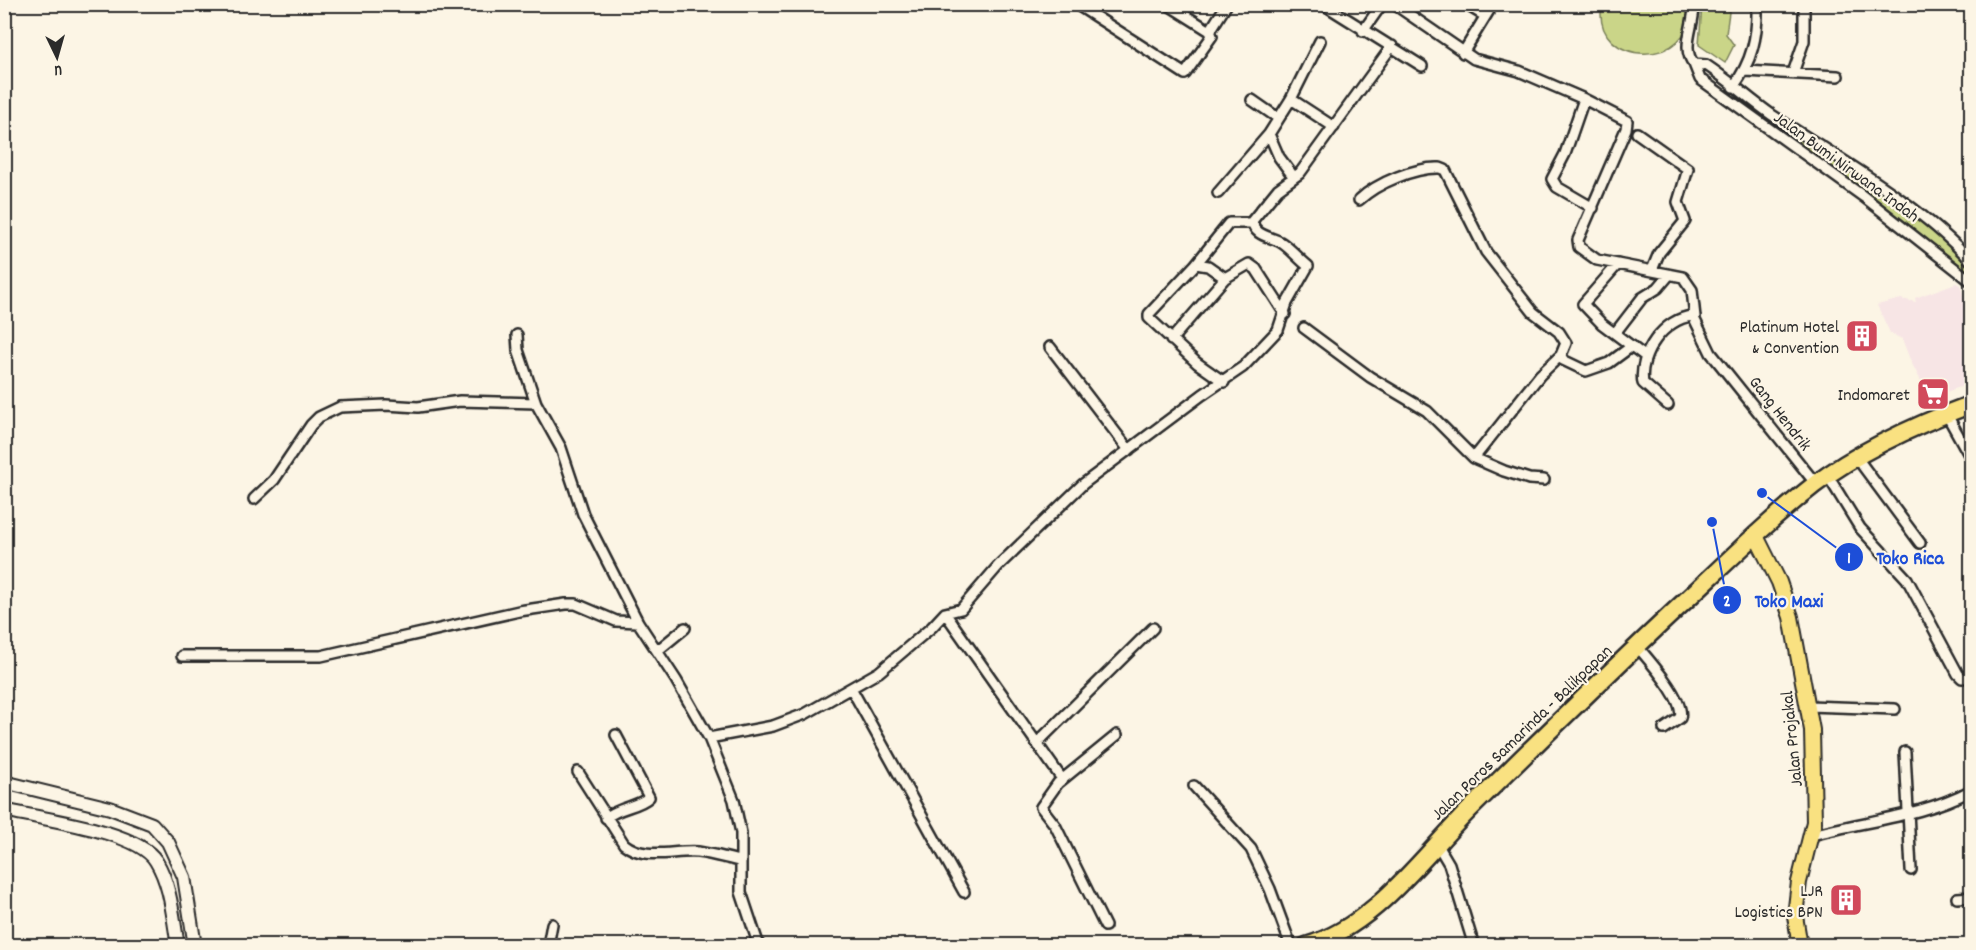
<svg xmlns="http://www.w3.org/2000/svg" width="1976" height="950" viewBox="0 0 1976 950" font-family="Dekko,sans-serif">
	<rect width="100%" height="100%" fill="#fcf5e5"/>
	<filter id="ink" filterUnits="userSpaceOnUse"><feTurbulence type="fractalNoise" baseFrequency=".0167" numOctaves="2"/><feDisplacementMap in="SourceGraphic" scale="12" xChannelSelector="R" yChannelSelector="G"/><feConvolveMatrix kernelMatrix="1 2 1 2 8 2 1 2 1" color-interpolation-filters="sRGB"/></filter>
	<g filter="url(#ink)">
		<path fill="#f7e5e5" d="M 1956,283 L 1960,285 L 1971,317 L 1971,383 L 1930,398 L 1911,362 L 1902,339 L 1890,333 L 1877,305 L 1901,299 L 1916,302 L 1915,298 Z"/>
		<path fill="#cad588" stroke="#7a805a" stroke-width="1.5" d="M 1689,4 C 1698,71 1590,68 1602,5 Z
			M 1702,5 L 1730,5 L 1726,34 L 1734,45 L 1725,63 L 1699,45 Z
			M 1707,66 L 1714,66 L 1923,223 L 1963,258 L 1971,269 L 1971,276 L 1708,73 Z"/>
		<g fill="none" stroke-linecap="round" stroke-linejoin="round">
			<defs>
				<path id="street" d="M 1076,4 L 1185,74 L 1212,36 L 1210,31 L 1227,4
					M 1167,4 L 1210,31
					M 1323,4 L 1422,66
					M 1394,4 L 1474,59 L 1519,71 L 1584,99 L 1565,154 L 1552,179 L 1557,187 L 1593,208
					M 1465,4 L 1485,16
					M 1694,4 C 1695,25 1680,48 1694,64
					M 1363,31 L 1382,4
					M 1463,53 L 1493,4
					M 1745,71 L 1838,76
					M 1793,73 L 1804,41 L 1804,4
					M 1733,87 C 1752,62 1758,36 1757,4
					M 1291,99 L 1334,127
					M 1584,99 L 1627,121 L 1626,129 L 1578,240 L 1579,247 L 1597,260 L 1683,277 L 1692,290 L 1695,317
					M 1252,100 L 1278,118
					M 1637,133 L 1688,169 L 1678,202 L 1685,221 L 1659,253 L 1652,270
					M 1269,134 L 1279,157 L 1293,176
					M 1218,193 L 1269,134 L 1291,99 L 1320,41
					M 1359,200 C 1377,183 1415,167 1440,168 L 1445,170 L 1486,252 L 1533,312 L 1559,332 L 1566,343 L 1561,355 L 1563,360 L 1586,371 L 1609,363 L 1632,346
					M 1972,262 C 1922,205 1835,156 1772,115 C 1749,99 1729,80 1706,65 L 1694,64 L 1700,79 L 1864,197 L 1972,282
					M 1196,264 L 1229,223 L 1251,223
					M 1618,264 L 1583,304 L 1602,324 L 1646,357
					M 1304,328 L 1370,377 L 1427,411 L 1474,458 L 1504,471 L 1529,479 L 1544,480
					M 1615,333 L 1642,298 L 1658,288 L 1669,275
					M 517,335 L 518,350 L 536,403 L 561,448 L 583,514 L 638,622 L 676,680 L 709,738 L 734,800 L 741,833 L 741,892 L 759,946
					M 1171,340 L 1225,278
					M 1050,347 L 1129,450
					M 1224,382 L 1197,363 L 1149,318 L 1149,314 L 1196,264 L 1208,266 L 1225,278 L 1249,264 L 1256,269 L 1285,314
					M 1668,405 L 1643,383 C 1638,355 1664,318 1693,316 L 1711,353 L 1816,484
					M 1947,415 L 1972,460
					M 1474,458 L 1540,375 L 1561,355
					M 1857,458 L 1920,543
					M 1828,476 L 1860,528 L 1907,579 L 1958,674 L 1962,678 L 1972,677
					M 254,499 L 274,480 L 311,425 L 319,417 L 340,407 L 386,405 L 418,407 L 460,401 L 536,403
					M 945,613 L 1062,779
					M 1637,646 C 1648,659 1686,701 1680,718 L 1664,729
					M 657,651 L 685,628
					M 182,656 L 321,656 L 519,611 L 566,604 L 576,604 L 616,621 L 638,622
					M 851,688 L 964,892
					M 1808,706 L 1895,709
					M 709,738 L 773,726 L 805,714 L 879,672 L 932,627 L 945,613 L 961,609 L 999,565 L 1083,484 L 1202,395 L 1243,367 L 1278,330 L 1287,303 L 1308,266 C 1299,259 1291,249 1282,243 C 1271,236 1255,237 1252,221 L 1278,189 L 1300,173 L 1392,46
					M 1037,743 L 1153,628
					M 1905,752 L 1911,870
					M 578,772 L 624,844 C 645,861 673,850 698,852 C 712,854 726,858 740,861
					M 1194,786 L 1251,849 L 1270,889 L 1291,946
					M 606,818 C 618,807 639,807 649,797 L 616,735
					M 1812,835 C 1866,820 1921,817 1972,790
					M 1436,842 L 1449,864 L 1474,946
					M 1957,898 L 1972,897
					M 1105,926 L 1055,825 L 1041,807 L 1058,783 L 1117,735
					M 548,946 L 552,924"/>
				<path id="secondary" d="M 4,782 L 110,808 L 152,824 L 168,842 L 184,877 L 195,946
					M 4,810 C 40,819 137,830 156,861 C 171,885 173,918 178,946"/>
				<path id="primary" d="M 1755,534 L 1779,582 L 1791,617 L 1812,730 L 1814,822 L 1799,882 L 1795,916 L 1800,946"/>
				<path id="highway" d="M 1306,946 C 1376,926 1424,854 1474,805 C 1543,737 1612,669 1683,603 C 1726,563 1768,521 1814,485 C 1860,450 1918,424 1972,404"/>
			</defs>
			<use href="#street" stroke="#2b2b2b" stroke-width="14"/>
			<use href="#secondary" stroke="#2b2b2b" stroke-width="16"/>
			<use href="#primary" stroke="#2b2b2b" stroke-width="18"/>
			<use href="#highway" stroke="#2b2b2b" stroke-width="21"/>
			<use href="#street" stroke="#fcf5e5" stroke-width="9"/>
			<use href="#secondary" stroke="#fcf5e5" stroke-width="12"/>
			<use href="#primary" stroke="#f9e181" stroke-width="14"/>
			<use href="#highway" stroke="#f9e181" stroke-width="16"/>
		</g>
	</g>
	<defs>
		<symbol id="building-square" viewBox="-11 -11 22 22"><rect x="-9" y="-9" width="18" height="18" rx="4" fill="#d1495b" stroke="#fcf5e5"/><path d="M-4-6H4V6H1V3H-1V6H-4ZM-2.5-4.3h1.7v1.8h-1.7ZM.8-4.3h1.7v1.8H.8ZM-2.5-1h1.7V.8h-1.7ZM.8-1h1.7V.8H.8Z" fill="#fff"/></symbol>
		<symbol id="supermarket-square" viewBox="-11 -11 22 22"><rect x="-9" y="-9" width="18" height="18" rx="4" fill="#d1495b" stroke="#fcf5e5"/><path d="M-6-5.5h2.5l.6 2H6L4.5 2H-2.5L-4.4-4H-6ZM-1.5 3.2a1.3 1.3 0 1 0 .1 0ZM3 3.2a1.3 1.3 0 1 0 .1 0Z" fill="#fff"/></symbol>
	</defs>
	<g fill-rule="evenodd">
		<use href="#building-square" x="1843" y="317" width="38" height="38"/>
		<use href="#supermarket-square" x="1914" y="375" width="38" height="38"/>
		<use href="#building-square" x="1827" y="881" width="38" height="38"/>
	</g>
	<g text-anchor="middle" stroke-width="4.5" stroke-linejoin="round" paint-order="stroke">
		<g font-size="18" fill="#2b2b2b" stroke="#fcf5e5">
			<text transform="translate(1847 166) rotate(36)" y="6">Jalan Bumi Nirwana Indah</text>
			<text transform="translate(1781 413) rotate(52)" y="6">Gang Hendrik</text>
			<text transform="translate(1521 732) rotate(-44)" y="6">Jalan Poros Samarinda - Balikpapan</text>
			<text transform="translate(1791 739) rotate(-96)" y="6">Jalan Projakal</text>
		</g>
		<g font-size="18" fill="#2b2b2b" stroke="#fcf5e5" text-anchor="end">
			<text x="1839" y="332">Platinum Hotel<tspan x="1839" dy="21">&amp; Convention</tspan></text>
			<text x="1910" y="400">Indomaret</text>
			<text x="1823" y="896">LJR<tspan x="1823" dy="21">Logistics BPN</tspan></text>
		</g>
	</g>
	<path fill="none" stroke="#1d4ed8" stroke-width="2" d="M1762 493L1849 557M1712 522L1727 600"/>
	<g fill="#1d4ed8" stroke="#fcf5e5" stroke-width="2">
		<circle cx="1762" cy="493" r="6"/>
		<circle cx="1712" cy="522" r="6"/>
		<circle cx="1849" cy="557" r="15"/>
		<circle cx="1727" cy="600" r="15"/>
	</g>
	<g font-size="18" text-anchor="middle" font-weight="bold" fill="#fff">
		<text x="1849" y="563">1</text>
		<text x="1727" y="606">2</text>
	</g>
	<g font-size="20" text-anchor="middle" font-weight="bold" fill="#1d4ed8" stroke="#fcf5e5" stroke-width="4.5" stroke-linejoin="round" paint-order="stroke">
		<text x="1910" y="564">Toko Rica</text>
		<text x="1789" y="607">Toko Maxi</text>
	</g>
	<rect width="1976" height="950" fill="none" stroke="#fcf5e5" stroke-width="24"/>
	<rect x="12" y="12" width="1952" height="926" fill="none" stroke="#2b2b2b" stroke-width="2" filter="url(#ink)"/>
	<g transform="translate(57 57) rotate(175)" stroke="#fcf5e5" stroke-width="4.5" paint-order="stroke">
	<path d="M0-4.5L10 22L0 15L-10 22Z" fill="#2b2b2b"/>
	<text y="-9" font-size="16" font-weight="bold" text-anchor="middle" fill="#2b2b2b">U</text>
	</g>
</svg>
